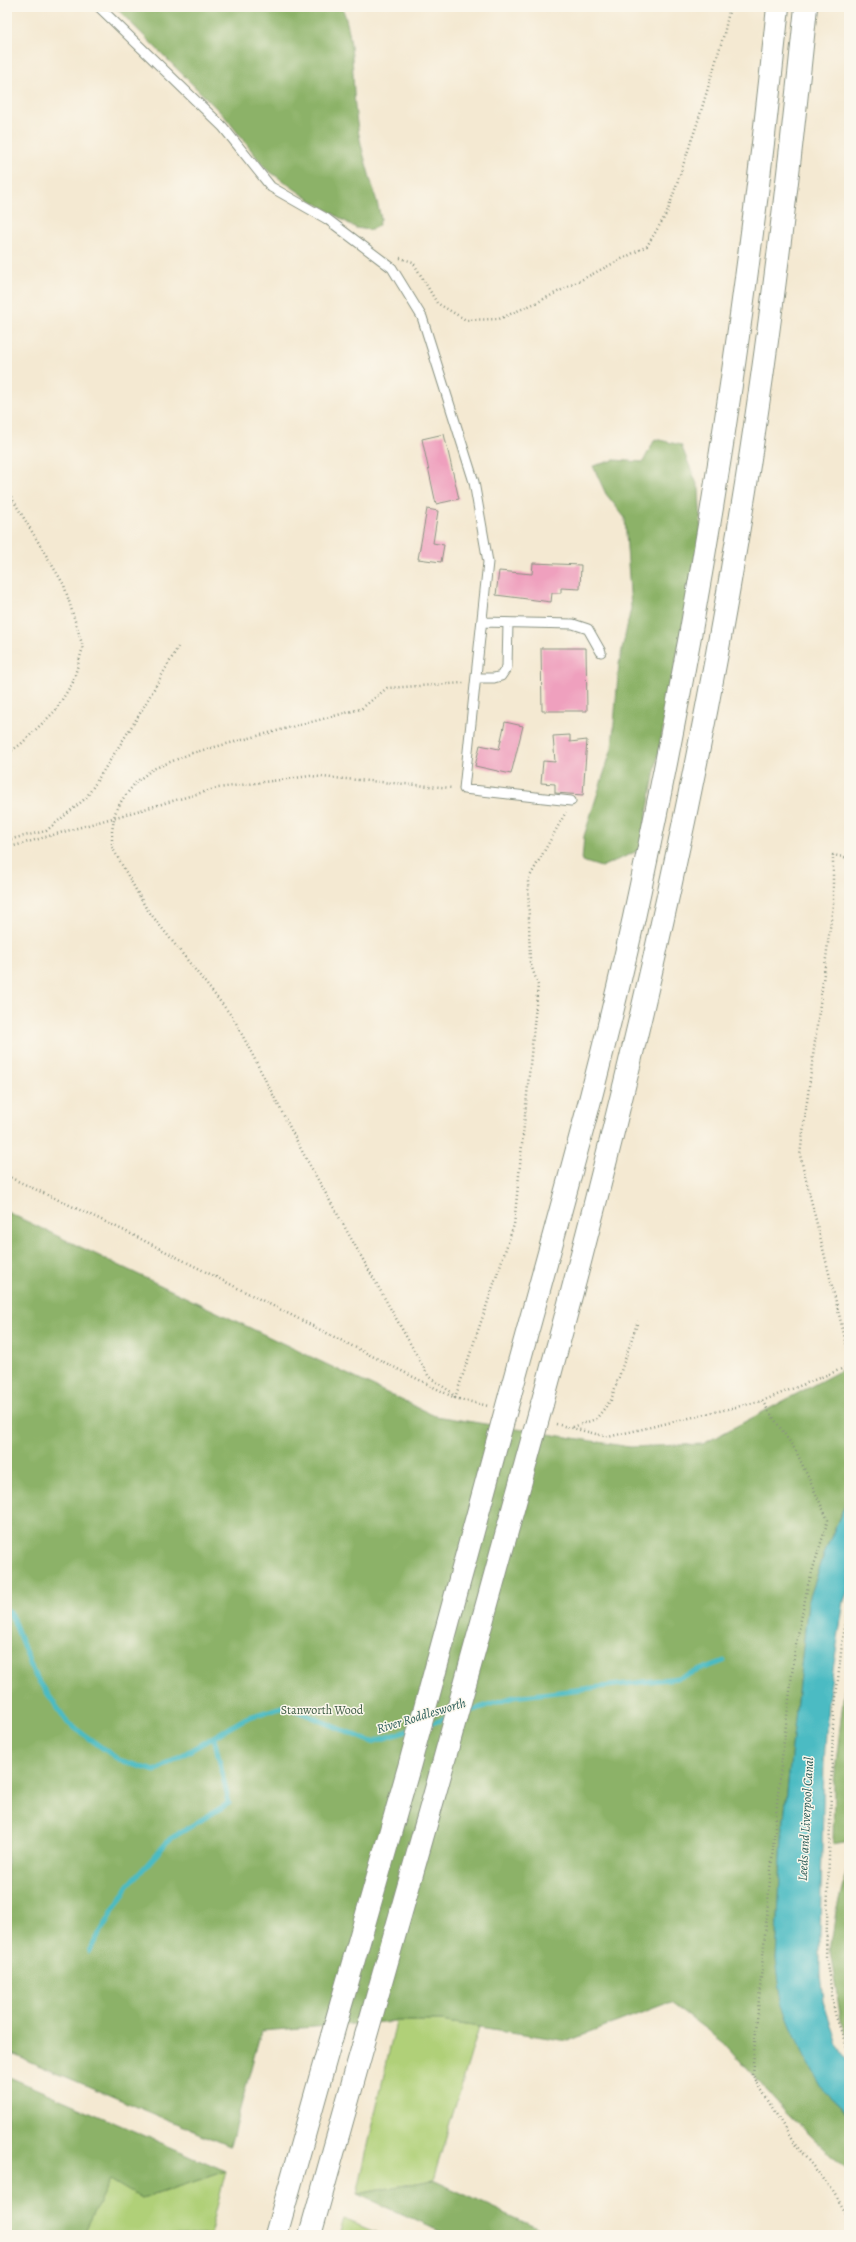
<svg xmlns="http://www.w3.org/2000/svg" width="856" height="2242" viewBox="0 0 856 2242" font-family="Alegreya,serif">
	<rect width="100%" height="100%" fill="#fbf7ec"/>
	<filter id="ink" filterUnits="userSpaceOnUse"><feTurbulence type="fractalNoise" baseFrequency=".025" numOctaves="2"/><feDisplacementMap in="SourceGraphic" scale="8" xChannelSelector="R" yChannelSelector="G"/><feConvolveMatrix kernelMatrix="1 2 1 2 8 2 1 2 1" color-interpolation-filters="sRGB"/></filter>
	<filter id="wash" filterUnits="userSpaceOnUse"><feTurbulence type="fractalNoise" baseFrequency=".012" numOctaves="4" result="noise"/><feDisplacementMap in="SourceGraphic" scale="16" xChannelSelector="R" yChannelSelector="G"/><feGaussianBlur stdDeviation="0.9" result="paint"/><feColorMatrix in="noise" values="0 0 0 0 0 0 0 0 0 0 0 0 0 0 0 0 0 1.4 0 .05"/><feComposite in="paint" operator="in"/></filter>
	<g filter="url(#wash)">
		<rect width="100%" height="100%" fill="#f4e9d2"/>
		<path fill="#b0d078" stroke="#688656" d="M 396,2021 L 441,2021 L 479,2027 L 433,2180 L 357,2194 Z
			M 226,2171 L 210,2235 L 83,2235 L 110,2179 L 142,2199 Z
			M 344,2219 L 382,2235 L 339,2235 Z"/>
		<path fill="#8cb268" stroke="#56784e" d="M 115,7 L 342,7 C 356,43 351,85 357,123 C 361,151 371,179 378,206 L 381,219 L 378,226 L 370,230 L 356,228 L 306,197 L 266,169 L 226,118 Z
			M 655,439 L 681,445 L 699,489 L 701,530 L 640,850 L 601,867 L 582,861 L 584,836 L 612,748 L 619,664 L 631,608 L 625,518 L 606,494 L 593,466 L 614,460 L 643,462 Z
			M 7,1212 L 435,1416 L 630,1447 L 703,1444 L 849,1366 L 849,1495 L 826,1549 L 808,1603 L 782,1837 L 776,1960 L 823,2090 L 849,2115 L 849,2172 L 786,2112 L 724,2043 L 670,2002 L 568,2041 L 441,2021 L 396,2021 L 261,2031 L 230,2146 L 7,2052 Z
			M 849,1646 L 849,1841 L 833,1844 L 834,1782 Z
			M 849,1861 L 849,2040 L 841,2020 L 830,1951 L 836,1911 Z
			M 7,2076 L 226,2171 L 142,2199 L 110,2180 L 83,2235 L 7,2235 Z
			M 433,2180 L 552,2235 L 448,2235 L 357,2194 Z"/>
		<path fill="#4cbbc3" stroke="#367c7c" d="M 849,1495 L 849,1588 L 844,1601 L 828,1701 L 824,1763 L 820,1933 L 820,1974 L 823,2000 L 836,2042 L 849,2065 L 849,2115 L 823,2090 L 804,2057 L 782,2003 L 776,1960 L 782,1837 L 808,1603 L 826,1549 Z"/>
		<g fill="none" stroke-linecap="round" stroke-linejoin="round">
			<path stroke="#4cbbc3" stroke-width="5" d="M 7,1610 L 13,1619 L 34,1674 L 68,1723 L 119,1760 L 155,1771 L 246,1718 L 285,1706 L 372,1742 L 414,1729
				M 463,1713 L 514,1697 L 678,1678 L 724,1661
				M 427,1725 L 450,1717
				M 89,1951 L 128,1886 L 170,1839 L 229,1803 L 214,1737"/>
		</g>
		<g id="blocks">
			<path fill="#efa0be" d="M 444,434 L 459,499 L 436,504 L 422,439 Z
				M 427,509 L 438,511 L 433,543 L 444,545 L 441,562 L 418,559 Z
				M 533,563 L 581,565 L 580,589 L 561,588 L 561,593 L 552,593 L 551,602 L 496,595 L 499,571 L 532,574 Z
				M 541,648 L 586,648 L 587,711 L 542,711 Z
				M 505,722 L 523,726 L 511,774 L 475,766 L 480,745 L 499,749 Z
				M 570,735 L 570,742 L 587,740 L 583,795 L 555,793 L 555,784 L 541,783 L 543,761 L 555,762 L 553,736 Z"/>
		</g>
	</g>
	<g filter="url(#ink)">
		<use href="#blocks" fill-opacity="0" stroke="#8a9383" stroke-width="1"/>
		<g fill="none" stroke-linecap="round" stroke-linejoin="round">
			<defs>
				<path id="service" d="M 99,7 L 223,127 L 271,187 L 327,219 L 392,268 L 422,317 L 474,482 L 488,562 L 464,789 L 571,801
					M 482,622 L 573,624 L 588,629 L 601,652
					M 476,678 L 494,678 L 501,676 L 507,667 L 508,623"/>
				<path id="motorway" d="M 510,1395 C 556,1226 605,1057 641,885 C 703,595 748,302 778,7
					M 542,1404 C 620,1119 689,831 737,539 C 767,362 788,185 806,7
					M 276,2235 L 332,2036
					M 310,2235 L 363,2046"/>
			</defs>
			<use href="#service" stroke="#8a9383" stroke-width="11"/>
			<use href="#motorway" stroke="#8a9383" stroke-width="24"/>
			<path stroke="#8a9383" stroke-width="2.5" stroke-dasharray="1 3" stroke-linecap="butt" d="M 400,258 L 413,262 L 437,303 L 466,320 L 499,319 L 540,301 L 647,246 L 667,213 L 699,118 L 724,34 L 730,7
				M 7,490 L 64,585 L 83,647 L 73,682 L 55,711 L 21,744 L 7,754
				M 7,840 L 46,831 L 86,798 L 139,715 L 178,647
				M 7,848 L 218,788 L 310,776 L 452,788
				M 849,858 L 833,855 L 833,905 L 800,1155 L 849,1355
				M 7,1176 L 125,1231 L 455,1398 L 488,1406
				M 455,1398 L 451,1392 L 429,1377 L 303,1153 L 234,1019 L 146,908 L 112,847 L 112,831 L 115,813 L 122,800 L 136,782 L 153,769 L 192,753 L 361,709 L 387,688 L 464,683
				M 455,1398 L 514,1225 L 538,985 L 530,962 L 528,880 L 566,812
				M 762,1401 L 796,1451 L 828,1520 L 808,1585 L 795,1649 L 779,1783 L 752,2074 L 793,2142 L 831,2188 L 849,2218
				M 556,1424 L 608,1437 L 762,1401 L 849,1366
				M 573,1427 L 596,1419 L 611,1400 L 638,1321
				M 849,1605 L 842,1644 L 833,1724 L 826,1957 L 835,2014 L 849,2053"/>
			<use href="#service" stroke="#fff" stroke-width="9"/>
			<use href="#motorway" stroke="#fff" stroke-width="22"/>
			<defs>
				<path id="motorway-bridge" d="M 332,2036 L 409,1767 L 510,1395
					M 363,2046 L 438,1782 L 542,1404"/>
			</defs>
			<use href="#motorway-bridge" stroke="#8a9383" stroke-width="24" stroke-linecap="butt"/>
			<use href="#motorway-bridge" stroke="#fff" stroke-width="22"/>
		</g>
	</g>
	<g text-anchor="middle" stroke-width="3" stroke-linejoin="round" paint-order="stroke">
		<g font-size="12" fill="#3c5a42" stroke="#fbf7ec">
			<text x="322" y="1714">Stanworth Wood</text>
		</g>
		<g font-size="13" font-style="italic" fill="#2a5c58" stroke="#fbf7ec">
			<text transform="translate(421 1715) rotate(-17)" y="5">River Roddlesworth</text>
			<text transform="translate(805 1819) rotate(-87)" y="5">Leeds and Liverpool Canal</text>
		</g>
	</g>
	<rect width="856" height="2242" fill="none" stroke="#fbf7ec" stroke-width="24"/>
</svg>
